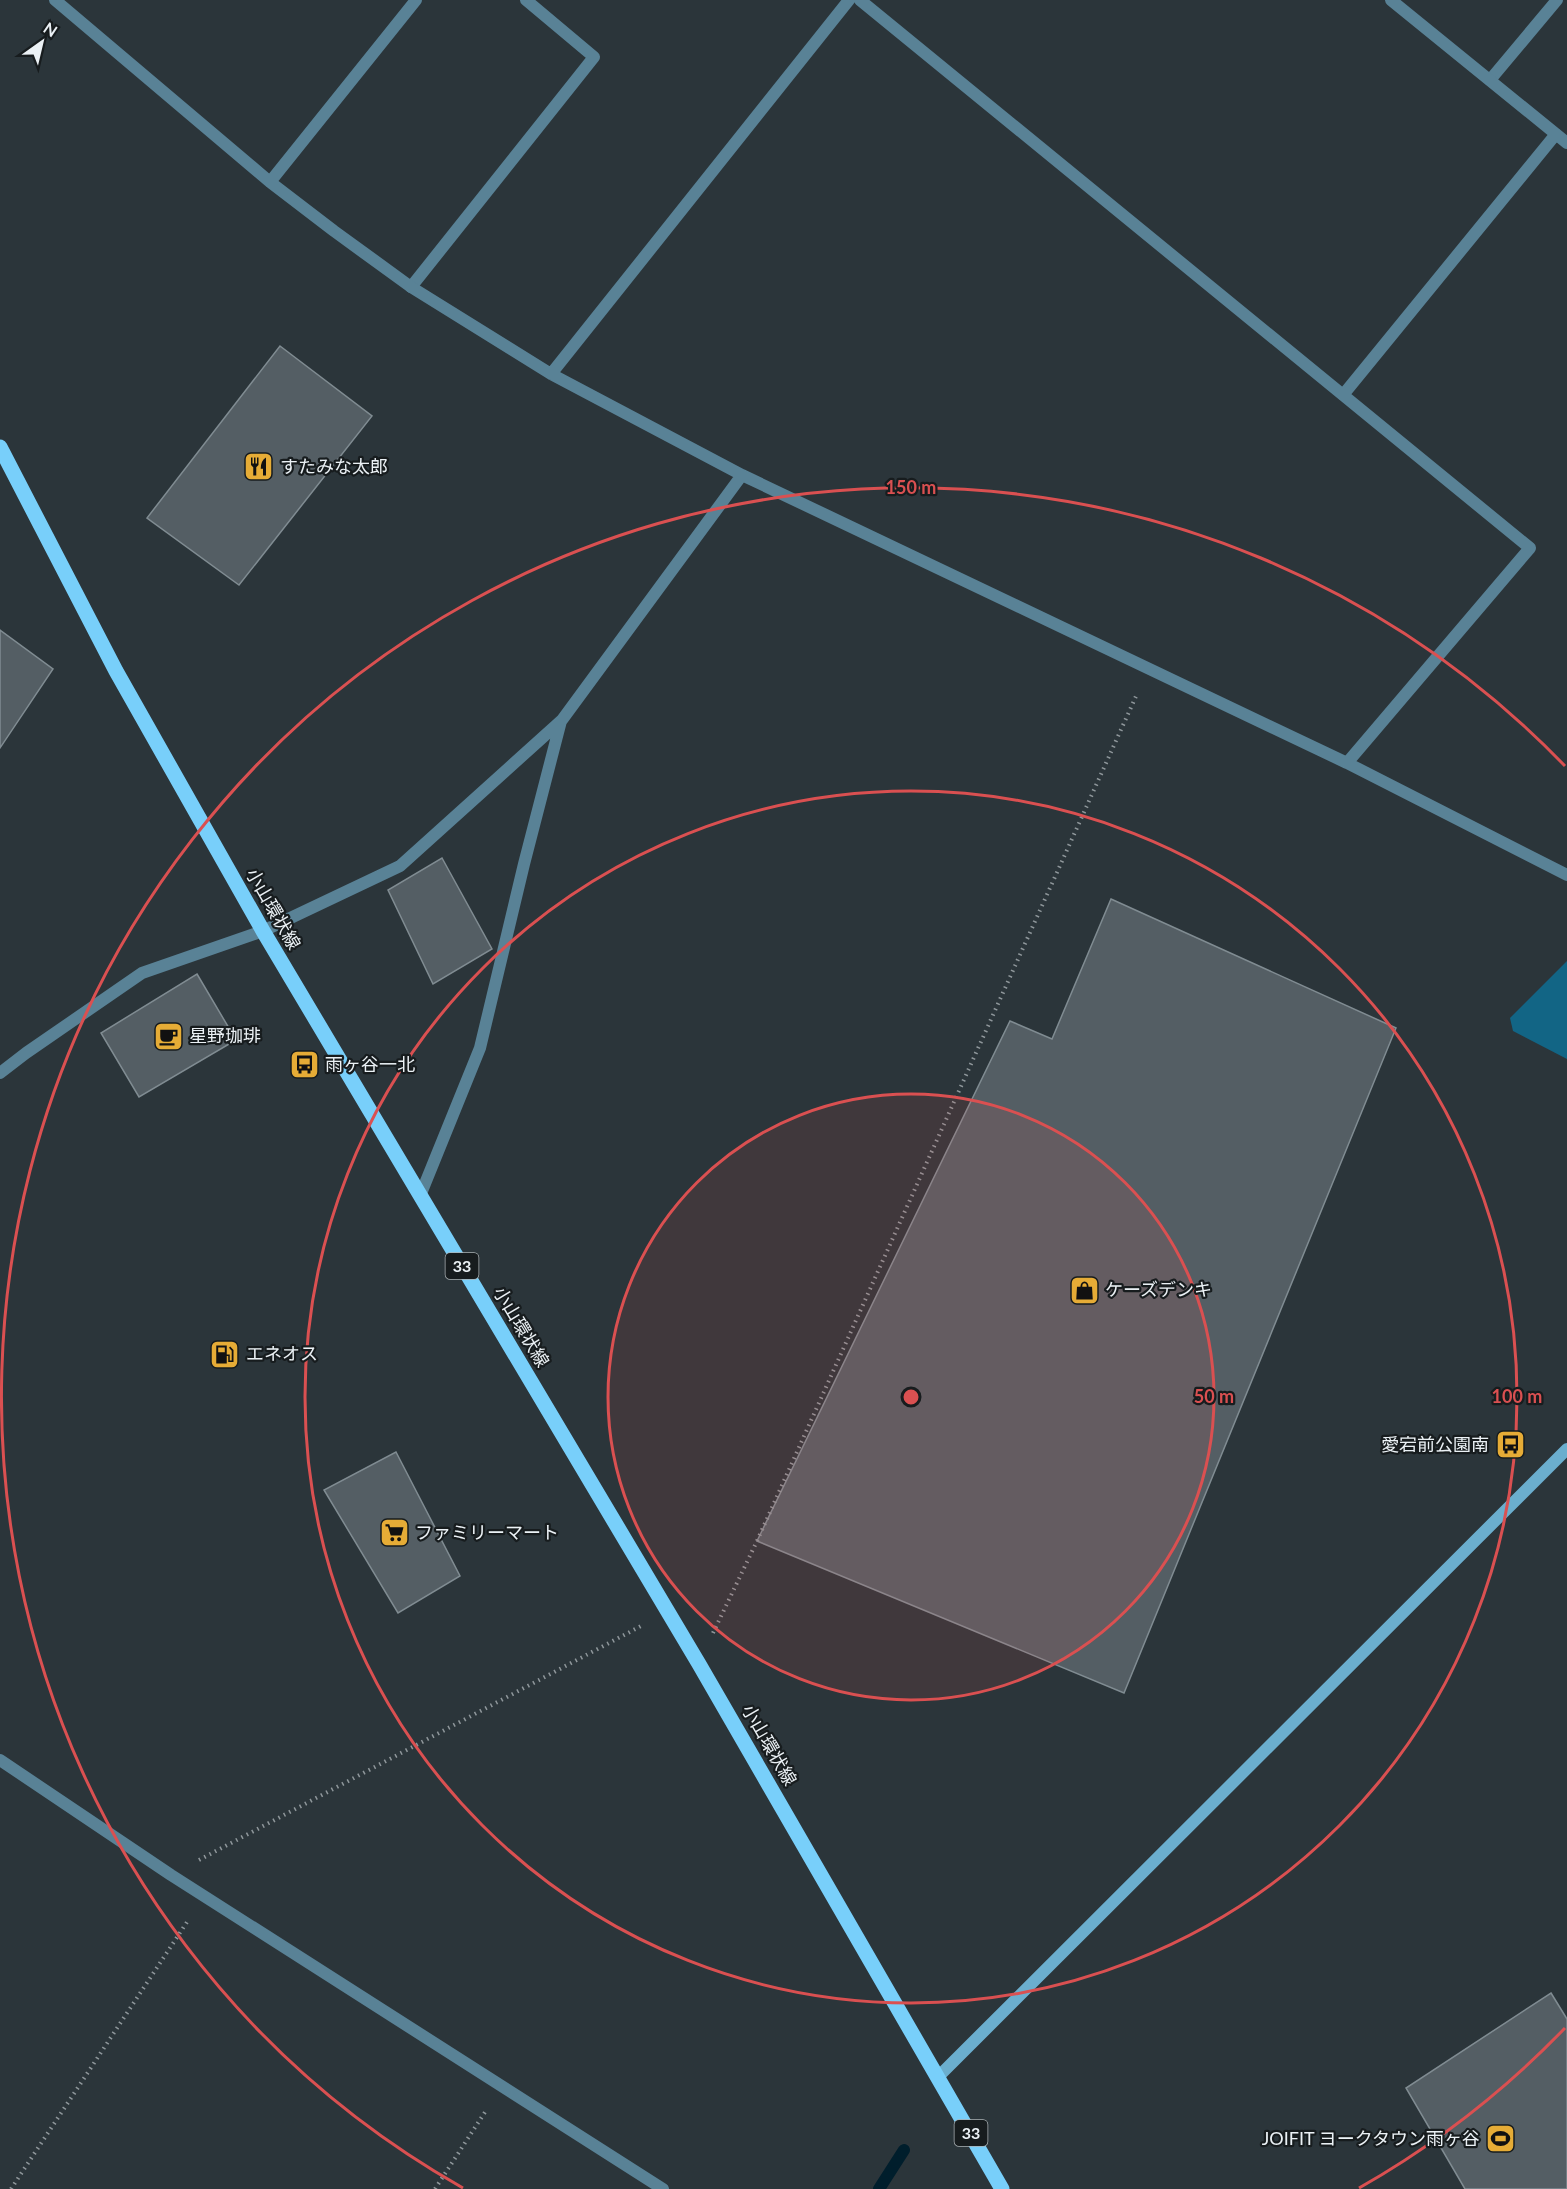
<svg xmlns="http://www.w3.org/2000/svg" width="1567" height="2189" viewBox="0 0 1567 2189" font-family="Lato,'Noto Sans JP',sans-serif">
	<rect width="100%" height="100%" fill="#2b353a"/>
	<path fill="#126585" d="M 1567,961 L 1567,1059 L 1513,1031 L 1510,1018 Z"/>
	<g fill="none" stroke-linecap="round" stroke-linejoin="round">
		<path stroke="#001e2c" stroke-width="12" d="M 879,2189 L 904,2150"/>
	</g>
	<path fill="#545e64" stroke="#808c92" stroke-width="1.5" d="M 280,346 L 372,416 L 239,585 L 147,518 Z
		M 0,630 L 53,669 L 0,748 Z
		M 442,858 L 492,949 L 433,984 L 388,890 Z
		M 1111,899 L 1396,1028 L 1124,1693 L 757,1541 L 1010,1021 L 1052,1039 Z
		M 197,974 L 236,1040 L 139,1097 L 101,1033 Z
		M 396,1452 L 460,1576 L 398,1613 L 324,1490 Z
		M 1551,1993 L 1567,2019 L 1567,2189 L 1465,2189 L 1406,2088 Z"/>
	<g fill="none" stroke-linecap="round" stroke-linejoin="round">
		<path stroke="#8f979b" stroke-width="4" stroke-dasharray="1.5 4.5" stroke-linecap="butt" d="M 713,1633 L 757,1541 L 1137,694
			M 199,1860 L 643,1625
			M 11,2189 L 189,1919
			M 435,2189 L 487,2109"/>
		<path stroke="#598296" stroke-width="12" d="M 1490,80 L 1557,0
			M 411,287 L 594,57 L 526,0"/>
		<path stroke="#598296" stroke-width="12" d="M 55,0 L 270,182 L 334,231 L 411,287 L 551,374 L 742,475 L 1347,763 L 1567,875
			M 860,0 L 1530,548 L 1347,763
			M 1391,0 L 1567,143
			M 270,182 L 416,0
			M 551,374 L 849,0
			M 1343,395 L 1556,134
			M 0,1073 L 26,1053 L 142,973 L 263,931 L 400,866 L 562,720 L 742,475
			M 420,1196 L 480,1048 L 524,864 L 561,721
			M 0,1760 L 171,1875 L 663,2189"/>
		<path stroke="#6baece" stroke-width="12" d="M 939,2076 L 1567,1449"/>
		<path stroke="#78cffa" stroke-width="15" d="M 0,447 L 116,671 L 263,931 L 699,1664 L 1002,2189"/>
	</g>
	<circle cx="911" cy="1397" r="303" fill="#da5051" fill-opacity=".12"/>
	<g fill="none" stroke="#da5051" stroke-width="3">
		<circle cx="911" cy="1397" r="303"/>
		<circle cx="911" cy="1397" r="606"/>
		<path d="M1565 2028A909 909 0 0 1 1359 2188M463 2188A909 909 0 1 1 1565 766"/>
	</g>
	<defs>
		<symbol id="restaurant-square" viewBox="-11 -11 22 22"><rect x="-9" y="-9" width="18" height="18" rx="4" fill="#e6ac36" stroke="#171c1e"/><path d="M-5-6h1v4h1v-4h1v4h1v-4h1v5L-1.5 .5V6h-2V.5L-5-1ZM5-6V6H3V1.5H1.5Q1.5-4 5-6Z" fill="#111"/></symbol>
		<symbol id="cafe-square" viewBox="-11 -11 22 22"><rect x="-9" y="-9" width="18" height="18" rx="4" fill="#e6ac36" stroke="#171c1e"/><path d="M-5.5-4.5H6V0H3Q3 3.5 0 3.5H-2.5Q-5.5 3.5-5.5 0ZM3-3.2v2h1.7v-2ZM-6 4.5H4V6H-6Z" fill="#111"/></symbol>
		<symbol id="bus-square" viewBox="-11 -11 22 22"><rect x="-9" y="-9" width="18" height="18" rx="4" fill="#e6ac36" stroke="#171c1e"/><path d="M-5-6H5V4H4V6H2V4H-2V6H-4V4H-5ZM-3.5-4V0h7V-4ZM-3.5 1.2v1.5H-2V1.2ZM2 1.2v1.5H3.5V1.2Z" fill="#111"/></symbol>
		<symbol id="shop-square" viewBox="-11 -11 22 22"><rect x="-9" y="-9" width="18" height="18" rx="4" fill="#e6ac36" stroke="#171c1e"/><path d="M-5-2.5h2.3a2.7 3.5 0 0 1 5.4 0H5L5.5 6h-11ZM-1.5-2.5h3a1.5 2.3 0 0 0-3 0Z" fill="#111"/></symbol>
		<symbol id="fuel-square" viewBox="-11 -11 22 22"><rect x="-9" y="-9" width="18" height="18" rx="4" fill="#e6ac36" stroke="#171c1e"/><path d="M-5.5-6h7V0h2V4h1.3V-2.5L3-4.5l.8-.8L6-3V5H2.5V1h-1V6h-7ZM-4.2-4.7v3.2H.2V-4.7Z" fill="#111"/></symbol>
		<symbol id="supermarket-square" viewBox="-11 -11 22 22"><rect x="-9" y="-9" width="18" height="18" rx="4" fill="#e6ac36" stroke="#171c1e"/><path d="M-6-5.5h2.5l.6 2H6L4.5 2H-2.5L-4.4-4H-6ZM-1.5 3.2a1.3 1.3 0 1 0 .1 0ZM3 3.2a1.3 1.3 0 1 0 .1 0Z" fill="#111"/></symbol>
		<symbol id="stadium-square" viewBox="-11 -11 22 22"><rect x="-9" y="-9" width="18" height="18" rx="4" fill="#e6ac36" stroke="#171c1e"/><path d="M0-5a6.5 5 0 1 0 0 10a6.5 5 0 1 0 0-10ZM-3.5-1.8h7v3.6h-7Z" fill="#111"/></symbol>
	</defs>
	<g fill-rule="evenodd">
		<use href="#restaurant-square" x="242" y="450" width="33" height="33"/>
		<use href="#cafe-square" x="152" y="1020" width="33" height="33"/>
		<use href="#bus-square" x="288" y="1048" width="33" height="33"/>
		<use href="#shop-square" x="1068" y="1274" width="33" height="33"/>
		<use href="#fuel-square" x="208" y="1338" width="33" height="33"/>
		<use href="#bus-square" x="1494" y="1428" width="33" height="33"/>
		<use href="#supermarket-square" x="378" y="1516" width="33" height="33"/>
		<use href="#stadium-square" x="1484" y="2122" width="33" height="33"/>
	</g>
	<g text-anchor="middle" stroke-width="4.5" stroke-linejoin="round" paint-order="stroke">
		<g fill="#171c1e" stroke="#abb1b4" stroke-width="1.5">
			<rect x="445.5" y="1253" width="33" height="26" rx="4.5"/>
			<rect x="954.5" y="2120" width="33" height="26" rx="4.5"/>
		</g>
		<g font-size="16" font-weight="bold" fill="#ebf1f5">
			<text x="462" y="1272">33</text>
			<text x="971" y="2139">33</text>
		</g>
		<g font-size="18" fill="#ebf1f5" stroke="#171c1e" text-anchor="start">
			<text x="280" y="473">すたみな太郎</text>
			<text x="189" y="1042">星野珈琲</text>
			<text x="325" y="1071">雨ヶ谷一北</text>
			<text x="1105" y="1296">ケーズデンキ</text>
			<text x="246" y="1360">エネオス</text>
			<text x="1489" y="1451" text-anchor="end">愛宕前公園南</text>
			<text x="415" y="1539">ファミリーマート</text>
			<text x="1480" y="2145" text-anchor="end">JOIFIT ヨークタウン雨ヶ谷</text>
		</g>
		<g font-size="18" fill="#ebf1f5" stroke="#171c1e">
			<text transform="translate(273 909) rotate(60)" y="6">小山環状線</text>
			<text transform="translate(521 1327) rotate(59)" y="6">小山環状線</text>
			<text transform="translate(769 1745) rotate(60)" y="6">小山環状線</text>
		</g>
	</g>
	<circle cx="911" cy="1397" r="9" fill="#da5051" stroke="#171c1e" stroke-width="3"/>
	<g font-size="18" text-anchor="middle" font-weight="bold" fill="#da5051" stroke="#171c1e" stroke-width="4.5" stroke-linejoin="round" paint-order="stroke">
		<text x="911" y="494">150 m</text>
		<text x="1214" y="1403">50 m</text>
		<text x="1517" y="1403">100 m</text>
	</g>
	<g transform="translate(42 42) rotate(34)" stroke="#171c1e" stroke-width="4.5" paint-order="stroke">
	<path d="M0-4.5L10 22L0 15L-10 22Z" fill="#ebf1f5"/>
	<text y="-9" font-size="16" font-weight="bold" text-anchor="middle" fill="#ebf1f5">N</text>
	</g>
</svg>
